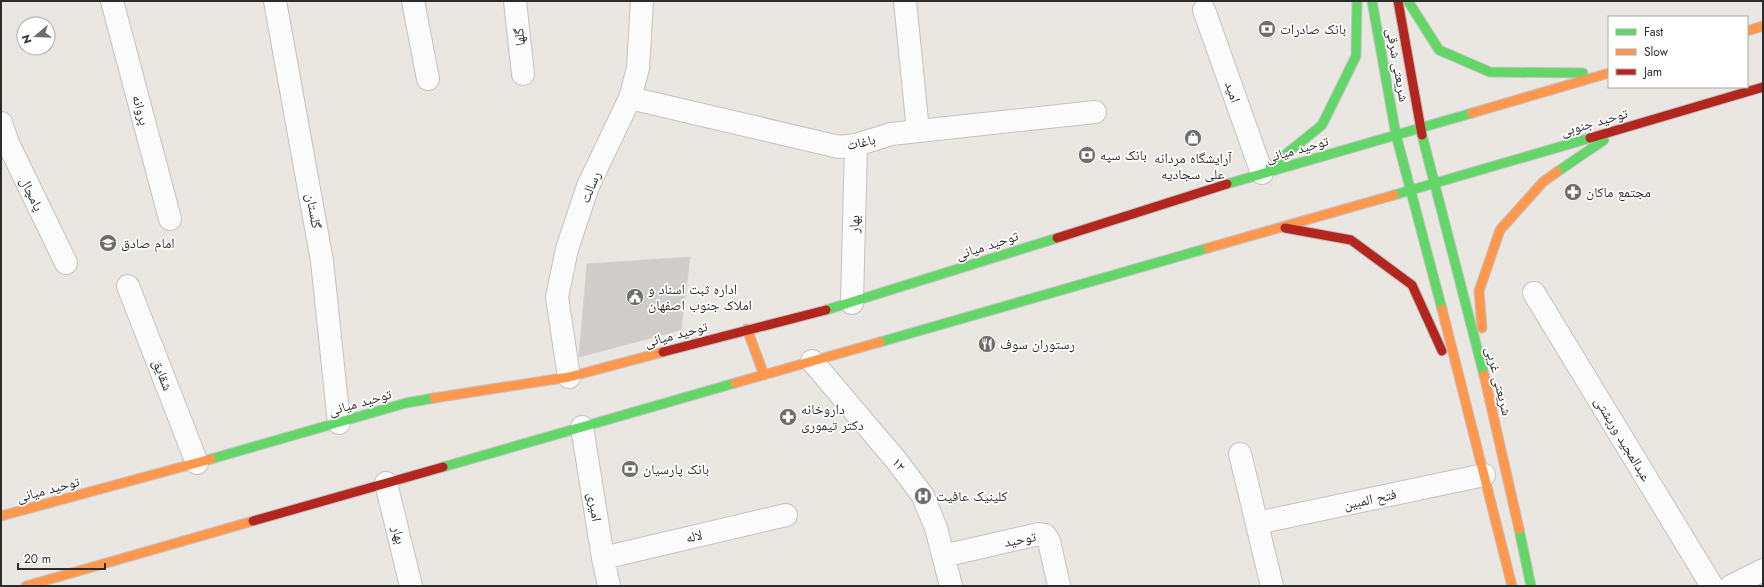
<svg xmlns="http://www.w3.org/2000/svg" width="1764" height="587" viewBox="0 0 1764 587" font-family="Jost,'Noto Naskh Arabic',sans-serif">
	<rect width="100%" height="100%" fill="#eae6e2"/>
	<path fill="#cfccc9" stroke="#d5d1ce" d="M 690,257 L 681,330 L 579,357 L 587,264 Z"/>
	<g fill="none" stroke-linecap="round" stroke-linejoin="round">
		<defs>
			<path id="street" d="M 112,1 L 170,219
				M 275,1 L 322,261 L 339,423
				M 413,1 L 428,79
				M 515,1 L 523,74
				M 905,1 L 918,131
				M 1204,10 L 1262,173
				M 630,98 L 839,147 L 856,145 L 891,134 L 1095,112
				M 1,123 L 8,143 L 66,263
				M 128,286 L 197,463
				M 1534,293 L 1712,586
				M 852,303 L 856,145
				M 812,361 L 896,460 L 923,496 L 936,528 L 951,586
				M 569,377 L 557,297 L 567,249 L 588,186 L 630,98 L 638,68 L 642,1
				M 582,427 L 603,558 L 609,586
				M 1240,454 L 1272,586
				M 386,483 L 411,586
				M 1257,523 L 1484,475
				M 943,556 L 1039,534 L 1045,535 L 1049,541 L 1059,586
				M 603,558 L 786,515
				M 1731,586 L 1763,570"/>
			<path id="fast" d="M 1372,1 L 1396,135 L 1442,309
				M 1408,1 L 1439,50 L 1490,72 L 1583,73
				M 1422,135 L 1484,375
				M 1270,167 L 1322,125 L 1356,56 L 1357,1
				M 1557,172 L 1604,140
				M 1227,184 L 1472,113
				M 1394,195 L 1590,138
				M 826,310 L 1057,238
				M 880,342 L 1208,248
				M 211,459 L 406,403 L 434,398
				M 443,467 L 735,383
				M 1519,529 L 1531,586"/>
			<path id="slow" d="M 1747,31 L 1763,26
				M 1472,113 L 1609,73
				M 1208,248 L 1394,195
				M 1442,309 L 1512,586
				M 1482,328 L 1479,291 L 1500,230 L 1543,182 L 1557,172
				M 747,329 L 764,375
				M 1484,375 L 1519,529
				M 735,383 L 880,342
				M 434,398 L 569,377 L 663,352
				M 1,516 L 211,459
				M 26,586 L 253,521"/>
			<path id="jam" d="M 1398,1 L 1422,135
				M 1590,138 L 1763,87
				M 1285,228 L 1351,240 L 1412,285 L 1442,351
				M 1057,238 L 1227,184
				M 663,352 L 826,310
				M 253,521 L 443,467"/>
		</defs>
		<use href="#street" stroke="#c3c2c2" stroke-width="24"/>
		<use href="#fast" stroke="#c3c2c2" stroke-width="11"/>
		<use href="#slow" stroke="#c3c2c2" stroke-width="11"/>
		<use href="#jam" stroke="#c3c2c2" stroke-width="11"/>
		<use href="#street" stroke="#fcfbfb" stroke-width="22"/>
		<use href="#fast" stroke="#63d668" stroke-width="9"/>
		<use href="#slow" stroke="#ff974d" stroke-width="9"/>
		<use href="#jam" stroke="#b3261e" stroke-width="9"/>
	</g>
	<defs>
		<symbol id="bank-disc" viewBox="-11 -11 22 22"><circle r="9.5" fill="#6e6d6c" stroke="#fff"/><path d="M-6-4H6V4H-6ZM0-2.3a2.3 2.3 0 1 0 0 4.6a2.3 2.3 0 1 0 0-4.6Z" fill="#fff"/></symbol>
		<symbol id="shop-disc" viewBox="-11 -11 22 22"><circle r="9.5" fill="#6e6d6c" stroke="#fff"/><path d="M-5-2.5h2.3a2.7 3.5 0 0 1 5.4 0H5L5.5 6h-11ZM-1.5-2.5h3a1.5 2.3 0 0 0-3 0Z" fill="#fff"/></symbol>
		<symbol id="pharmacy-disc" viewBox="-11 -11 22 22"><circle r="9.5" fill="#6e6d6c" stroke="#fff"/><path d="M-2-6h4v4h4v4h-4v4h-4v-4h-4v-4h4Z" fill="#fff"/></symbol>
		<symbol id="school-disc" viewBox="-11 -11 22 22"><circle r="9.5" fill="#6e6d6c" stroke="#fff"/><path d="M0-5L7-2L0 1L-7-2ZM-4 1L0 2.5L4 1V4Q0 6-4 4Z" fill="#fff"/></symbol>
		<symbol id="civic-disc" viewBox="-11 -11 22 22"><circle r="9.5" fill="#6e6d6c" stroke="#fff"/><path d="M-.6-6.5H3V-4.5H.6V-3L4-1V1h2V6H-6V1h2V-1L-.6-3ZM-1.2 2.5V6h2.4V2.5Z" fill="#fff"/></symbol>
		<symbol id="restaurant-disc" viewBox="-11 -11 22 22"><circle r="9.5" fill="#6e6d6c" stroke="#fff"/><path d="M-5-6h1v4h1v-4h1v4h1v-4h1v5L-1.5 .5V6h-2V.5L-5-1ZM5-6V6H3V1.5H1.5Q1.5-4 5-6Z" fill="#fff"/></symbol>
		<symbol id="hospital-disc" viewBox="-11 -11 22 22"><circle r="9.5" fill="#6e6d6c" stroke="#fff"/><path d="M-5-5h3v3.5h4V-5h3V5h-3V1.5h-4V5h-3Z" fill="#fff"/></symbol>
	</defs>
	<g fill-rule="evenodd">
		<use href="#bank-disc" x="1257" y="19" width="20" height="20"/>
		<use href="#shop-disc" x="1183" y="128" width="20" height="20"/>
		<use href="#bank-disc" x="1077" y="145" width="20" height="20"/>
		<use href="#pharmacy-disc" x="1563" y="182" width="20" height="20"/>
		<use href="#school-disc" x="98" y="233" width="20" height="20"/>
		<use href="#civic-disc" x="625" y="287" width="20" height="20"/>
		<use href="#restaurant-disc" x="977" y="334" width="20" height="20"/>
		<use href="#pharmacy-disc" x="778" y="407" width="20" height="20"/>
		<use href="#bank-disc" x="620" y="459" width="20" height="20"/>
		<use href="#hospital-disc" x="913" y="486" width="20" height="20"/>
	</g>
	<g text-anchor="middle" stroke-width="3.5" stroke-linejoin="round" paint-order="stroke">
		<g font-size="14" fill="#2c2c2c" stroke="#fff" text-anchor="start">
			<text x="1280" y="34">بانک صادرات</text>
			<text x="1100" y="160">بانک سپه</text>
			<text x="1193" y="163" text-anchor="middle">آرایشگاه مردانه<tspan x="1193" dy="16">علی سجادیه</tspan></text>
			<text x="1586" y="197">مجتمع ماکان</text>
			<text x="121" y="248">امام صادق</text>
			<text x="648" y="294">اداره ثبت اسناد و<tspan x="648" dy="16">املاک جنوب اصفهان</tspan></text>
			<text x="1000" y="349">رستوران سوف</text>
			<text x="801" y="414">داروخانه<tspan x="801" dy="16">دکتر تیموری</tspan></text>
			<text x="643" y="474">بانک پارسیان</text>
			<text x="936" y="501">کلینیک عافیت</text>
		</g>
		<g font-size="14" fill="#2c2c2c" stroke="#fff">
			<text transform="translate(519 37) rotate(-96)" y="5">گلها</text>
			<text transform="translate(1398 65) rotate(80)" y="5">شریعتی شرقی</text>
			<text transform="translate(1233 92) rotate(71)" y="5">امید</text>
			<text transform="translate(141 110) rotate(75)" y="5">پروانه</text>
			<text transform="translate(1594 122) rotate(-16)" y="5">توحید جنوبی</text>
			<text transform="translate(861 142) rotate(-13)" y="5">باغات</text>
			<text transform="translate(1297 149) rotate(-16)" y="5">توحید میانی</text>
			<text transform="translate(590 187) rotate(-68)" y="5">رسالت</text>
			<text transform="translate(32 194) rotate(64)" y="5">پامچال</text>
			<text transform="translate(314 211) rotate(80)" y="5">گلستان</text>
			<text transform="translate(854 224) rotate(-88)" y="5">بهار</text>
			<text transform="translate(987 245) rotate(-18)" y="5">توحید میانی</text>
			<text transform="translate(676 334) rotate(-15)" y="5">توحید میانی</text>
			<text transform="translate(163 375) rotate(69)" y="5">شقایق</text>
			<text transform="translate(1499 381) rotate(76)" y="5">شریعتی غربی</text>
			<text transform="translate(360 402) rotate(-16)" y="5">توحید میانی</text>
			<text transform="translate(1623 439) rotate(59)" y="5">عبدالمجید ورپشتی</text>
			<text transform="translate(899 464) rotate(52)" y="5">۱۲</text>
			<text transform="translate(48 489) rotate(-15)" y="5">توحید میانی</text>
			<text transform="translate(1370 499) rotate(-12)" y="5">فتح المبین</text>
			<text transform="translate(595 507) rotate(81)" y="5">امیری</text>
			<text transform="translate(399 535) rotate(76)" y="5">بهار</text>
			<text transform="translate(694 536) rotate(-13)" y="5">لاله</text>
			<text transform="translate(1020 539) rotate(-11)" y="5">توحید</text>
		</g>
	</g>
	<rect width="1764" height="587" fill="none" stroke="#2c2c2c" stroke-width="4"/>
	<rect x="1608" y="16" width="140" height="72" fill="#ffffff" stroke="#ababab"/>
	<rect x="1616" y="29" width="20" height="6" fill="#63d668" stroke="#ababab"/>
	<text x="1644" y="36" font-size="12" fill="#2c2c2c">Fast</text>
	<rect x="1616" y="49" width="20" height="6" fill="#ff974d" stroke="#ababab"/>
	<text x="1644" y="56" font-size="12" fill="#2c2c2c">Slow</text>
	<rect x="1616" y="69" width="20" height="6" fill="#b3261e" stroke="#ababab"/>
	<text x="1644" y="76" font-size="12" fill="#2c2c2c">Jam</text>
	<g transform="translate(36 36) rotate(251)"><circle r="19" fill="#ffffff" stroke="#ababab"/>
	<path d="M0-3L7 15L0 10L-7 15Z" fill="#6e6d6c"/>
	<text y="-6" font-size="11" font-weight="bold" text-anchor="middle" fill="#2c2c2c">N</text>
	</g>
	<path d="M18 563v6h87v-6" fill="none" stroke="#2c2c2c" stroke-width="2"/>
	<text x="24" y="563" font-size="12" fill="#2c2c2c" stroke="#ffffff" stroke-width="3" paint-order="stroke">20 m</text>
</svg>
